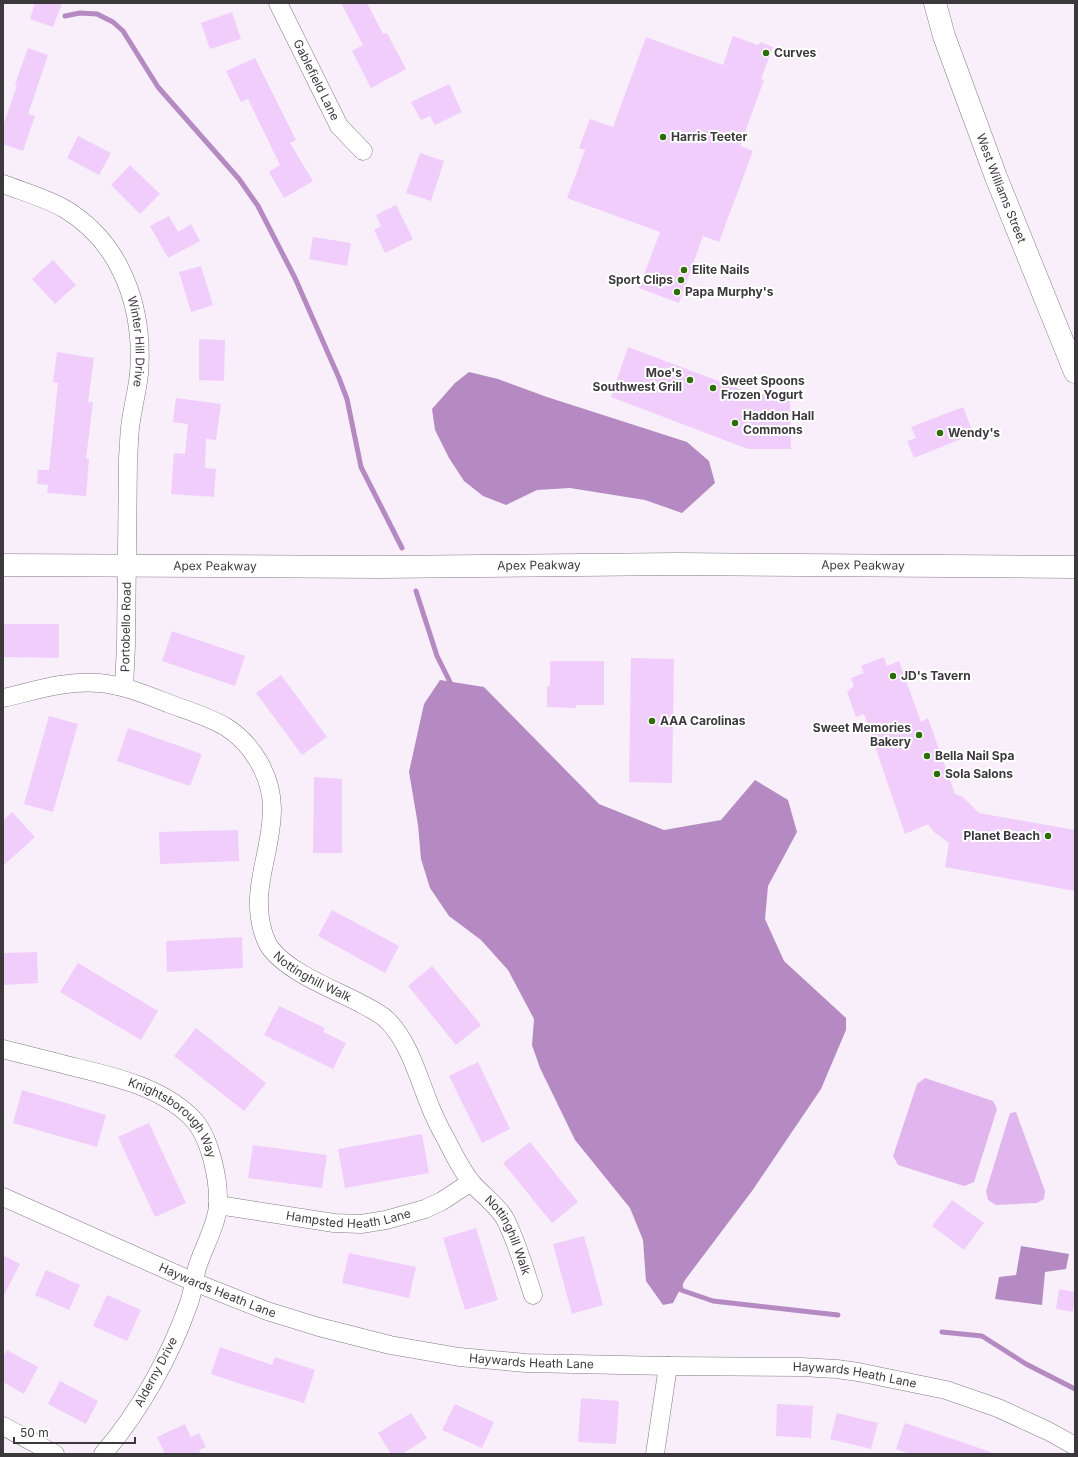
<svg xmlns="http://www.w3.org/2000/svg" width="1078" height="1457" viewBox="0 0 1078 1457" font-family="Inter,sans-serif">
	<rect width="100%" height="100%" fill="#f8effb"/>
	<path fill="#e1b6ef" d="M 925,1078 L 993,1101 L 997,1109 L 974,1182 L 964,1186 L 898,1165 L 893,1156 L 917,1084 Z
		M 1016,1112 L 1045,1191 L 1044,1199 L 1037,1203 L 996,1205 L 988,1200 L 986,1191 L 1010,1113 Z"/>
	<path fill="#b58ac2" d="M 469,372 L 498,379 L 547,397 L 687,442 L 709,461 L 715,483 L 682,513 L 645,500 L 570,488 L 537,490 L 506,505 L 483,496 L 464,481 L 449,458 L 435,430 L 432,409 L 455,383 Z
		M 440,680 L 484,687 L 599,804 L 664,830 L 721,820 L 755,780 L 788,800 L 797,832 L 768,886 L 765,919 L 784,961 L 846,1018 L 846,1030 L 821,1089 L 752,1191 L 685,1280 L 673,1303 L 663,1305 L 646,1281 L 643,1240 L 630,1208 L 575,1140 L 540,1068 L 532,1045 L 534,1019 L 508,970 L 481,940 L 449,916 L 430,888 L 421,859 L 418,825 L 409,772 L 424,704 Z
		M 1021,1246 L 1069,1254 L 1066,1269 L 1045,1272 L 1042,1305 L 995,1299 L 999,1277 L 1016,1275 Z"/>
	<g fill="none" stroke-linecap="round" stroke-linejoin="round">
		<path stroke="#b58ac2" stroke-width="5" d="M 65,16 L 80,13 L 97,14 L 113,22 L 123,31 L 158,87 L 239,179 L 258,206 L 295,278 L 339,378 L 347,399 L 361,467 L 402,548
			M 416,591 L 437,656 L 453,688
			M 680,1283 L 681,1290 L 713,1301 L 838,1315
			M 942,1332 L 982,1336 L 1026,1364 L 1075,1389"/>
	</g>
	<path fill="#f1cdfc" d="M 35,3 L 62,3 L 53,27 L 30,19 Z
		M 341,3 L 367,3 L 383,34 L 387,33 L 406,69 L 371,88 L 352,51 L 363,45 Z
		M 232,12 L 241,39 L 210,49 L 201,23 Z
		M 733,36 L 758,45 L 760,42 L 773,47 L 761,79 L 764,80 L 740,146 L 753,151 L 719,242 L 703,236 L 679,303 L 639,288 L 660,232 L 567,198 L 585,150 L 579,148 L 590,119 L 613,127 L 646,37 L 723,65 Z
		M 28,48 L 48,55 L 28,114 L 35,116 L 23,151 L 3,144 L 3,126 L 17,85 L 15,84 Z
		M 255,58 L 296,140 L 290,143 L 313,181 L 284,198 L 269,172 L 280,165 L 248,99 L 241,102 L 226,71 Z
		M 449,84 L 462,112 L 435,125 L 430,116 L 421,120 L 411,102 Z
		M 78,136 L 111,153 L 99,175 L 67,158 Z
		M 420,153 L 444,161 L 431,201 L 406,193 Z
		M 130,165 L 160,194 L 140,214 L 111,185 Z
		M 396,205 L 413,239 L 385,253 L 374,230 L 381,226 L 376,215 Z
		M 169,216 L 178,232 L 191,224 L 200,241 L 168,258 L 150,226 Z
		M 313,237 L 351,243 L 347,266 L 309,259 Z
		M 53,260 L 76,285 L 55,304 L 32,279 Z
		M 201,266 L 213,305 L 191,312 L 179,272 Z
		M 199,339 L 225,340 L 224,381 L 199,380 Z
		M 628,347 L 756,395 L 790,393 L 791,449 L 748,449 L 611,397 Z
		M 57,352 L 94,358 L 88,402 L 93,402 L 86,459 L 89,459 L 86,496 L 47,493 L 48,485 L 37,484 L 38,470 L 49,470 L 58,383 L 53,382 Z
		M 176,398 L 221,404 L 216,440 L 206,439 L 205,468 L 216,469 L 214,497 L 171,494 L 174,453 L 185,454 L 188,424 L 173,422 Z
		M 963,407 L 972,430 L 959,435 L 961,439 L 914,458 L 907,441 L 916,438 L 911,427 Z
		M 3,624 L 59,624 L 59,658 L 3,657 Z
		M 172,631 L 245,656 L 235,686 L 162,661 Z
		M 884,657 L 887,666 L 899,661 L 921,722 L 928,718 L 955,794 L 963,797 L 979,813 L 1075,830 L 1075,891 L 945,867 L 949,843 L 934,832 L 928,824 L 905,834 L 864,714 L 856,717 L 847,692 L 854,686 L 851,678 L 864,673 L 861,666 Z
		M 631,658 L 674,659 L 672,783 L 629,782 Z
		M 550,661 L 604,661 L 604,705 L 576,705 L 576,708 L 547,707 L 547,686 L 550,686 Z
		M 281,675 L 327,737 L 302,755 L 256,693 Z
		M 49,716 L 78,724 L 53,812 L 24,804 Z
		M 128,728 L 202,754 L 190,786 L 117,761 Z
		M 314,777 L 342,779 L 342,853 L 313,853 Z
		M 12,812 L 35,837 L 3,866 L 3,821 Z
		M 238,830 L 239,861 L 160,864 L 159,832 Z
		M 332,910 L 399,946 L 385,973 L 318,936 Z
		M 242,937 L 243,968 L 167,972 L 166,941 Z
		M 37,952 L 38,983 L 3,985 L 3,953 Z
		M 78,963 L 158,1011 L 141,1040 L 60,992 Z
		M 432,966 L 481,1025 L 456,1045 L 408,986 Z
		M 279,1006 L 325,1028 L 323,1032 L 346,1043 L 333,1069 L 264,1035 Z
		M 196,1028 L 266,1083 L 244,1111 L 174,1056 Z
		M 478,1062 L 510,1129 L 482,1143 L 449,1076 Z
		M 22,1090 L 106,1115 L 97,1147 L 13,1123 Z
		M 149,1123 L 186,1203 L 155,1217 L 118,1137 Z
		M 422,1134 L 429,1173 L 345,1188 L 338,1149 Z
		M 530,1142 L 578,1202 L 552,1223 L 503,1163 Z
		M 253,1145 L 327,1155 L 322,1188 L 248,1178 Z
		M 952,1200 L 984,1223 L 964,1250 L 932,1226 Z
		M 476,1228 L 498,1300 L 465,1310 L 443,1238 Z
		M 584,1236 L 603,1305 L 572,1314 L 553,1244 Z
		M 349,1253 L 416,1267 L 409,1298 L 342,1283 Z
		M 3,1255 L 20,1264 L 3,1297 Z
		M 46,1270 L 80,1285 L 69,1310 L 35,1295 Z
		M 1059,1289 L 1075,1292 L 1073,1312 L 1056,1309 Z
		M 107,1295 L 141,1310 L 127,1341 L 93,1326 Z
		M 220,1347 L 272,1365 L 275,1357 L 315,1370 L 304,1403 L 247,1386 L 211,1374 Z
		M 7,1350 L 38,1367 L 24,1394 L 3,1382 L 3,1357 Z
		M 60,1381 L 98,1401 L 86,1424 L 48,1404 Z
		M 581,1398 L 619,1401 L 616,1444 L 578,1442 Z
		M 455,1404 L 494,1422 L 482,1448 L 442,1430 Z
		M 777,1404 L 813,1406 L 811,1438 L 776,1436 Z
		M 411,1413 L 427,1438 L 402,1454 L 391,1454 L 378,1433 Z
		M 837,1413 L 878,1423 L 871,1449 L 830,1439 Z
		M 905,1423 L 991,1452 L 990,1454 L 910,1454 L 896,1449 Z
		M 185,1424 L 191,1437 L 199,1433 L 206,1447 L 199,1450 L 201,1454 L 165,1454 L 157,1437 Z"/>
	<g fill="none" stroke-linecap="round" stroke-linejoin="round">
		<defs>
			<g id="minor">
				<path id="s1" d="M 278,3 L 339,126 L 363,151"/>
				<path id="s2" d="M 3,184 C 24,192 46,198 65,209 C 123,244 144,310 139,374 C 137,392 132,410 130,428 C 129,438 129,448 128,458 L 126,645 L 124,687"/>
				<path id="s3" d="M 3,698 C 34,691 67,680 99,683 C 124,685 147,695 170,704 C 189,711 209,717 226,727 C 253,744 272,777 272,809 C 272,852 250,889 263,932 C 265,938 267,944 271,949 C 290,973 331,988 358,1002 C 367,1007 378,1012 386,1019 C 408,1040 417,1073 428,1101 C 433,1114 439,1127 446,1139 C 453,1153 461,1170 472,1183 C 482,1195 495,1203 504,1217 C 516,1238 525,1271 533,1295"/>
				<path id="s4" d="M 3,1049 C 25,1055 48,1060 70,1066 C 112,1076 159,1086 191,1117 C 210,1135 219,1179 218,1205 C 217,1225 203,1248 197,1268 C 194,1279 193,1292 189,1303 C 170,1357 140,1411 103,1454"/>
				<path id="s5" d="M 3,1197 L 194,1282 L 267,1311 L 319,1327 L 390,1345 L 459,1357 L 526,1363 L 668,1366 L 801,1367 L 837,1369 L 858,1372 L 946,1390 L 975,1400 L 998,1408 L 1048,1431 L 1075,1446"/>
				<path id="s6" d="M 218,1205 L 334,1223 L 361,1224 L 386,1220 L 425,1209 L 442,1201 L 471,1182"/>
				<path d="M 3,1426 L 55,1454"/>
				<path d="M 655,1454 L 668,1366"/>
			</g>
			<g id="secondary">
				<path id="s7" d="M 3,565 L 379,567 L 677,564 L 1075,567"/>
			</g>
			<g id="primary">
				<path id="s8" d="M 935,3 L 944,36 L 996,177 L 1075,372"/>
			</g>
		</defs>
		<use href="#minor" stroke="#827a85" stroke-width="19"/>
		<use href="#secondary" stroke="#827a85" stroke-width="23"/>
		<use href="#primary" stroke="#827a85" stroke-width="23"/>
		<use href="#minor" stroke="#fff" stroke-width="18"/>
		<use href="#secondary" stroke="#fff" stroke-width="22"/>
		<use href="#primary" stroke="#fff" stroke-width="22"/>
	</g>
	<g fill="#2b6e06" stroke="#fff" stroke-width="1.5">
		<circle cx="766" cy="53" r="4"/>
		<circle cx="663" cy="137" r="4"/>
		<circle cx="684" cy="270" r="4"/>
		<circle cx="681" cy="280" r="4"/>
		<circle cx="677" cy="292" r="4"/>
		<circle cx="690" cy="380" r="4"/>
		<circle cx="713" cy="388" r="4"/>
		<circle cx="735" cy="423" r="4"/>
		<circle cx="940" cy="433" r="4"/>
		<circle cx="893" cy="676" r="4"/>
		<circle cx="652" cy="721" r="4"/>
		<circle cx="919" cy="735" r="4"/>
		<circle cx="927" cy="756" r="4"/>
		<circle cx="937" cy="774" r="4"/>
		<circle cx="1048" cy="836" r="4"/>
	</g>
	<g text-anchor="middle" stroke-width="4" stroke-linejoin="round" paint-order="stroke">
		<g font-size="12" font-weight="bold" fill="#3c393d" stroke="#fff" text-anchor="start">
			<text x="774" y="57">Curves</text>
			<text x="671" y="141">Harris Teeter</text>
			<text x="692" y="274">Elite Nails</text>
			<text x="673" y="284" text-anchor="end">Sport Clips</text>
			<text x="685" y="296">Papa Murphy's</text>
			<text x="682" y="377" text-anchor="end">Moe's<tspan x="682" dy="14">Southwest Grill</tspan></text>
			<text x="721" y="385">Sweet Spoons<tspan x="721" dy="14">Frozen Yogurt</tspan></text>
			<text x="743" y="420">Haddon Hall<tspan x="743" dy="14">Commons</tspan></text>
			<text x="948" y="437">Wendy's</text>
			<text x="901" y="680">JD's Tavern</text>
			<text x="660" y="725">AAA Carolinas</text>
			<text x="911" y="732" text-anchor="end">Sweet Memories<tspan x="911" dy="14">Bakery</tspan></text>
			<text x="935" y="760">Bella Nail Spa</text>
			<text x="945" y="778">Sola Salons</text>
			<text x="1040" y="840" text-anchor="end">Planet Beach</text>
		</g>
		<g font-size="12" fill="#3c393d" stroke="#fff">
			<text dy="4" stroke="none"><textPath href="#s1" startOffset="86">Gablefield Lane</textPath></text>
			<text dy="4" stroke="none"><textPath href="#s8" startOffset="197">West Williams Street</textPath></text>
			<text dy="4" stroke="none"><textPath href="#s2" startOffset="225">Winter Hill Drive</textPath></text>
			<text dy="4" stroke="none"><textPath href="#s7" startOffset="536">Apex Peakway</textPath></text>
			<text dy="4" stroke="none"><textPath href="#s7" startOffset="860">Apex Peakway</textPath></text>
			<text dy="4" stroke="none"><textPath href="#s7" startOffset="212">Apex Peakway</textPath></text>
			<text transform="translate(126 627) rotate(-89)" y="4">Portobello Road</text>
			<text dy="4" stroke="none"><textPath href="#s3" startOffset="524">Nottinghill Walk</textPath></text>
			<text dy="4" stroke="none"><textPath href="#s4" startOffset="189">Knightsborough Way</textPath></text>
			<text dy="4" stroke="none"><textPath href="#s6" startOffset="132">Hampsted Heath Lane</textPath></text>
			<text dy="4" stroke="none"><textPath href="#s3" startOffset="860">Nottinghill Walk</textPath></text>
			<text dy="4" stroke="none"><textPath href="#s5" startOffset="234">Haywards Heath Lane</textPath></text>
			<text dy="4" stroke="none"><textPath href="#s5" startOffset="558">Haywards Heath Lane</textPath></text>
			<text transform="translate(156 1372) rotate(-62)" y="4">Alderny Drive</text>
			<text dy="4" stroke="none"><textPath href="#s5" startOffset="882">Haywards Heath Lane</textPath></text>
		</g>
	</g>
	<rect width="1078" height="1457" fill="none" stroke="#3c393d" stroke-width="8"/>
	<path d="M14 1437v6h121v-6" fill="none" stroke="#3c393d" stroke-width="2"/>
	<text x="20" y="1437" font-size="12" fill="#3c393d" stroke="#ffffff" stroke-width="3" paint-order="stroke">50 m</text>
</svg>
